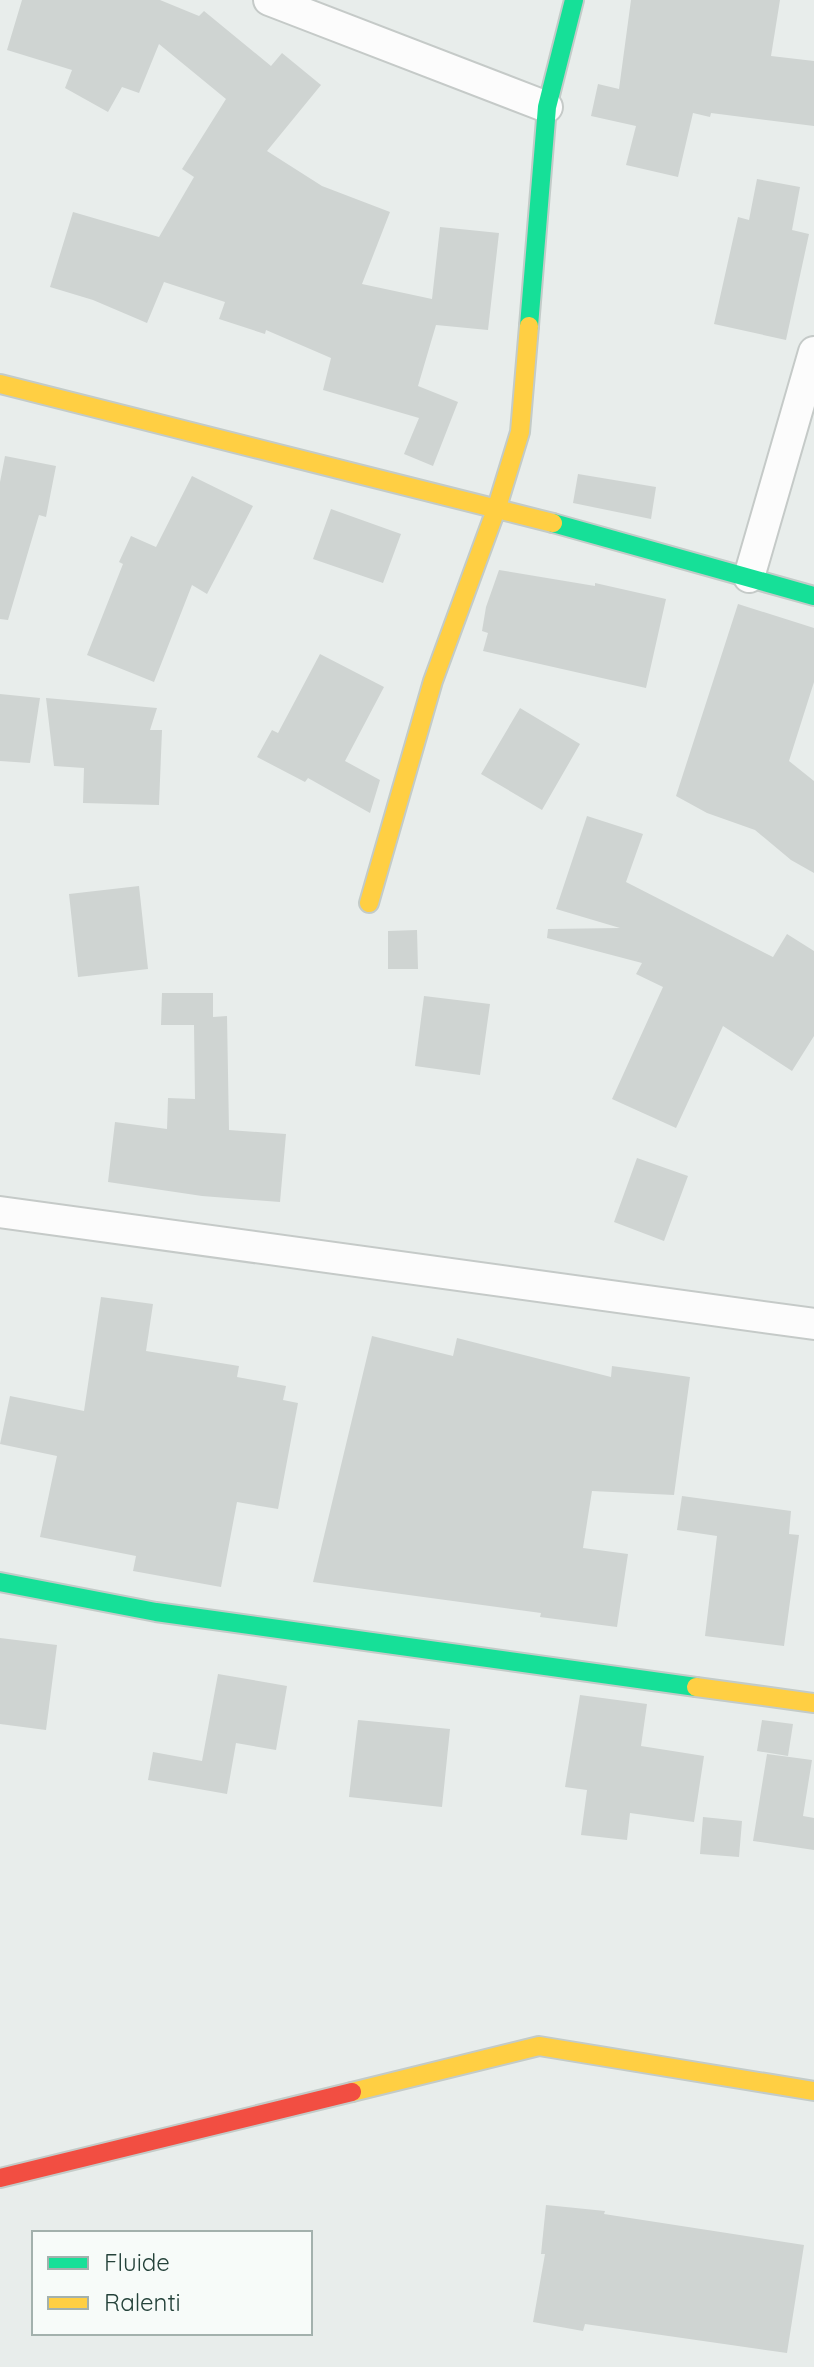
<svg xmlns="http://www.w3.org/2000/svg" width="814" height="2367" viewBox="0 0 814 2367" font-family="Quicksand,sans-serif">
	<rect width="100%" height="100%" fill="#e8edeb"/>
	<path fill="#cfd4d2" d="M 22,0 L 160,0 L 199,16 L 204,11 L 271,66 L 282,53 L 321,85 L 267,151 L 322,186 L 390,212 L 362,284 L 432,299 L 440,227 L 499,233 L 488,330 L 436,325 L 418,386 L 458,402 L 433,466 L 404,454 L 419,418 L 323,390 L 331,358 L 266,330 L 265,334 L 219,319 L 225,302 L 164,282 L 147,323 L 93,300 L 50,287 L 73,212 L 159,237 L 194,177 L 182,169 L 226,99 L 159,44 L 139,93 L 122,87 L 108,112 L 65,88 L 72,70 L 7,50 Z
		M 631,0 L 780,0 L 771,56 L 814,61 L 814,126 L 711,113 L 710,117 L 693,113 L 678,177 L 626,165 L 636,126 L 591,116 L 598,84 L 619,89 Z
		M 757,179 L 800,187 L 792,230 L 809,234 L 786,340 L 714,324 L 738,217 L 749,220 Z
		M 5,456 L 56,466 L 46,517 L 39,515 L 8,620 L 0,619 L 0,482 Z
		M 578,474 L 656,487 L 651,519 L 573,503 Z
		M 192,476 L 253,506 L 207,594 L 192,585 L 154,682 L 87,655 L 123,564 L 119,562 L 131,536 L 156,547 Z
		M 331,509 L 401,534 L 383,583 L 313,559 Z
		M 499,570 L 595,586 L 595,583 L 666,599 L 646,688 L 483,651 L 488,633 L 482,631 L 486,607 Z
		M 738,604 L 814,628 L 814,682 L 789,761 L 814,781 L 814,873 L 791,860 L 755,830 L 707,813 L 676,796 Z
		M 320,654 L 384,687 L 345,761 L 380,780 L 370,813 L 308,778 L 305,782 L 257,757 L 272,730 L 278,733 Z
		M 0,694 L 40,698 L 30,763 L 0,761 Z
		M 46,698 L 157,708 L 150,730 L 162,730 L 159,805 L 83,803 L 84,768 L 54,766 Z
		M 520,708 L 580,744 L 542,810 L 481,774 Z
		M 587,816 L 643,834 L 626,882 L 773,957 L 787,934 L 814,951 L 814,1036 L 792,1071 L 723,1026 L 676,1128 L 612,1099 L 663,987 L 636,974 L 642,963 L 547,938 L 548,929 L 620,928 L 556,909 Z
		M 139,886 L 148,969 L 78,977 L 69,894 Z
		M 417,930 L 418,969 L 388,969 L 388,931 Z
		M 162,993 L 213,993 L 213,1017 L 227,1016 L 229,1130 L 286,1134 L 280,1202 L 202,1196 L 108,1182 L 115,1122 L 167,1129 L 168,1098 L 195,1099 L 194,1025 L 161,1025 Z
		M 424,996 L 490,1004 L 480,1075 L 415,1066 Z
		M 637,1158 L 688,1176 L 664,1241 L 614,1222 Z
		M 101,1297 L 153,1304 L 146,1351 L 239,1366 L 237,1377 L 286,1386 L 283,1400 L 298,1403 L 278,1509 L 237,1502 L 221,1587 L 133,1571 L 136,1556 L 40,1537 L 57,1456 L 0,1444 L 10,1396 L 84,1411 Z
		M 372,1336 L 453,1356 L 457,1338 L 611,1377 L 612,1366 L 690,1377 L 674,1495 L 592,1491 L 583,1548 L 628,1554 L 617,1627 L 540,1617 L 541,1613 L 313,1582 Z
		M 682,1496 L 791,1511 L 789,1534 L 799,1535 L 784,1646 L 705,1636 L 717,1536 L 677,1530 Z
		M 0,1638 L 57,1645 L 46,1730 L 0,1724 Z
		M 218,1674 L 287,1686 L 276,1750 L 236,1743 L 227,1794 L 148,1780 L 153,1752 L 202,1761 Z
		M 580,1695 L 647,1704 L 641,1746 L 704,1756 L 694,1822 L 630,1813 L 627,1840 L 581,1835 L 587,1790 L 565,1787 Z
		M 358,1720 L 450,1729 L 442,1807 L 349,1797 Z
		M 762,1720 L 793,1724 L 788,1756 L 757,1751 Z
		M 767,1754 L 812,1760 L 803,1816 L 814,1818 L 814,1850 L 753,1841 Z
		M 703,1817 L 742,1821 L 739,1857 L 700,1854 Z
		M 546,2205 L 605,2211 L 604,2214 L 804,2245 L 787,2353 L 585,2324 L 583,2331 L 533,2322 L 545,2254 L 541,2254 Z"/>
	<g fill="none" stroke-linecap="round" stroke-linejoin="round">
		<defs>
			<path id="street" d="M 269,0 L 547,107
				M 749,577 L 814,352
				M 0,1212 L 814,1324"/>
			<path id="fast" d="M 529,326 L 547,107 L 574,0
				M 553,523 L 814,596
				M 0,1582 L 156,1612 L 696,1687"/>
			<path id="slow" d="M 0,384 L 553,523
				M 369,903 L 433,681 L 497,507 L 520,432 L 529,326
				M 696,1687 L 814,1703
				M 352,2092 L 539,2046 L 814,2091"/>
			<path id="jam" d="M 0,2178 L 352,2092"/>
		</defs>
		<use href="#street" stroke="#c5cac8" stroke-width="34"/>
		<use href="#fast" stroke="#c3cbc8" stroke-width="22"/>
		<use href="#slow" stroke="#c3cbc8" stroke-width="22"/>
		<use href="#jam" stroke="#c3cbc8" stroke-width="22"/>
		<use href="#street" stroke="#fcfcfc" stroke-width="30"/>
		<use href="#fast" stroke="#16e098" stroke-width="18"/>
		<use href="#slow" stroke="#ffcf43" stroke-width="18"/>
		<use href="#jam" stroke="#f24e42" stroke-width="18"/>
	</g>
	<rect x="32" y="2231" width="280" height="104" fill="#f7fbf9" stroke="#a3b1ad" stroke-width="2"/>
	<rect x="48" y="2257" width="40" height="12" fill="#16e098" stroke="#a3b1ad" stroke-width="2"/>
	<text x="104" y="2271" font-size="24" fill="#24423a">Fluide</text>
	<rect x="48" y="2297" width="40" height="12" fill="#ffcf43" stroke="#a3b1ad" stroke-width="2"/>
	<text x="104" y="2311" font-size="24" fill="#24423a">Ralenti</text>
</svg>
